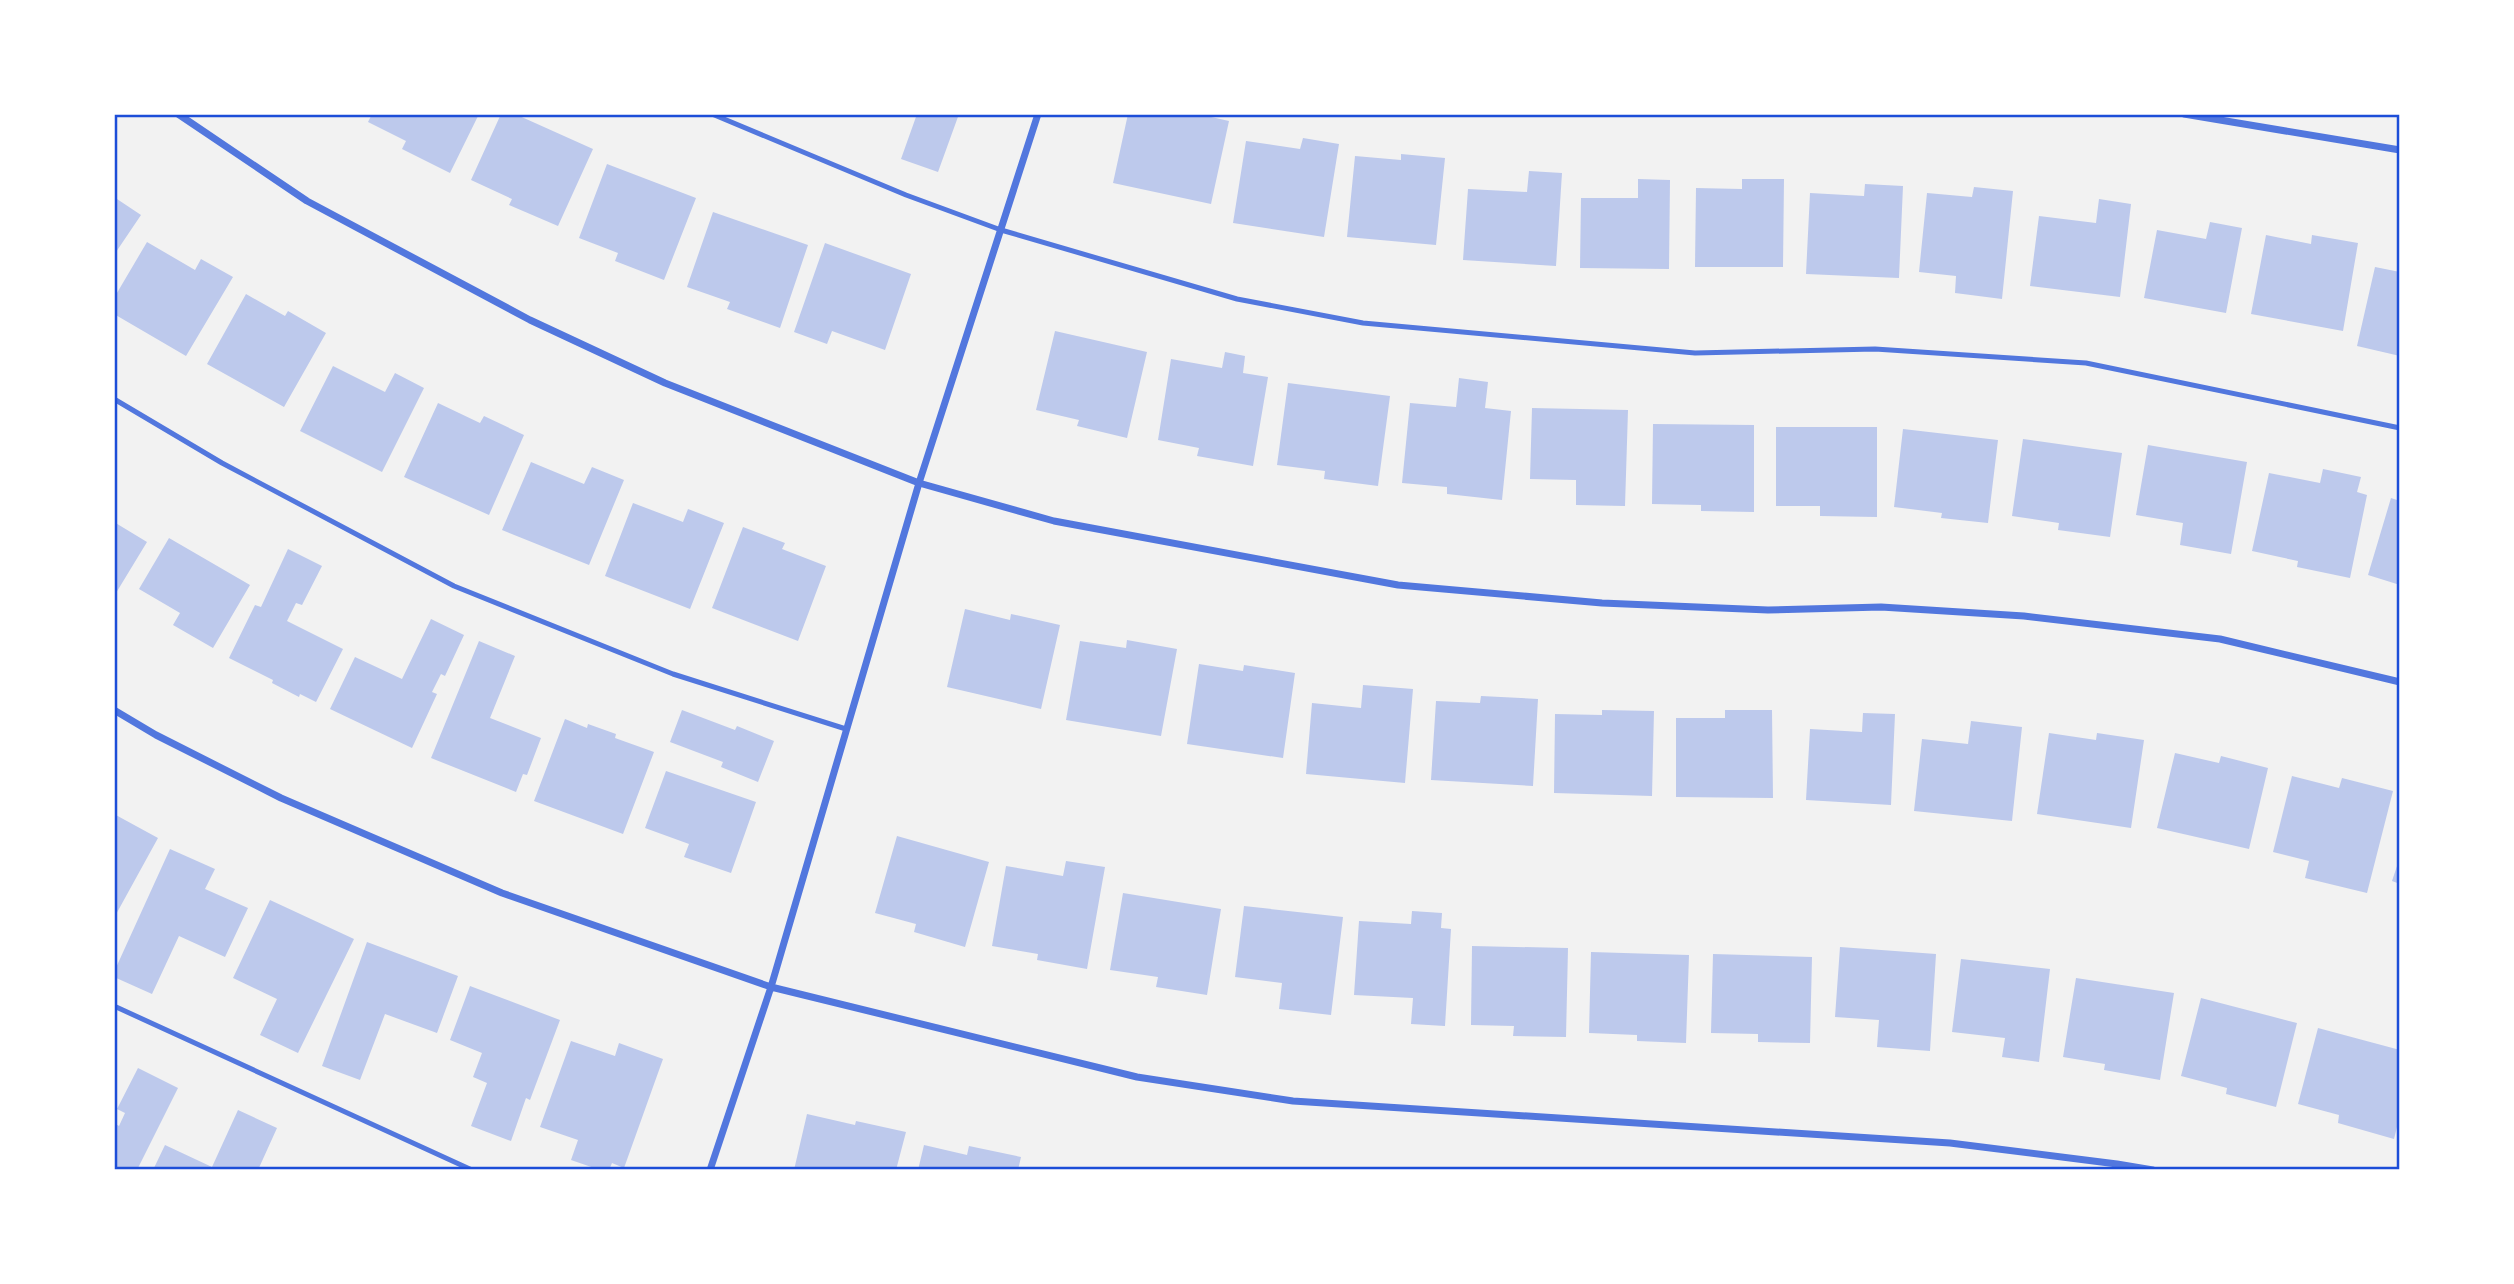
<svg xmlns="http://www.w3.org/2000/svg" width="2514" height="1284" viewBox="0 0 2514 1284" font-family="'DM Sans',sans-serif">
	<rect width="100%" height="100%" fill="#f2f2f2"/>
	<path fill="#bdc9ec" d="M 372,114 L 479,114 L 450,173 L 402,149 L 406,141 L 368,122 Z
		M 501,114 L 515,114 L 593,149 L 558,226 L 509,205 L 512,199 L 471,180 Z
		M 917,114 L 959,114 L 938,172 L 901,159 Z
		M 1128,114 L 1198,114 L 1229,121 L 1211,204 L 1113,183 Z
		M 1303,138 L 1339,144 L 1324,237 L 1233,223 L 1246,141 L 1300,149 Z
		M 1401,154 L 1445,158 L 1436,245 L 1347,237 L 1355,156 L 1401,160 Z
		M 607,164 L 696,198 L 664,280 L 615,261 L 618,253 L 579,238 Z
		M 1529,171 L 1562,173 L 1556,266 L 1463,260 L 1468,189 L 1527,192 Z
		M 1638,179 L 1670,180 L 1669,269 L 1580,268 L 1581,198 L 1638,198 Z
		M 1742,179 L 1784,179 L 1783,267 L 1695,267 L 1696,188 L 1742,189 Z
		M 1865,184 L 1903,186 L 1899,278 L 1806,274 L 1810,193 L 1864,196 Z
		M 1974,187 L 2013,191 L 2002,299 L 1955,293 L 1956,276 L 1919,272 L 1927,193 L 1972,197 Z
		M 114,197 L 141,215 L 114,255 Z
		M 2099,199 L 2131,204 L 2120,297 L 2030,286 L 2039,216 L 2096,223 Z
		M 713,212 L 808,245 L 780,328 L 727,309 L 730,302 L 687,287 Z
		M 2210,222 L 2242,228 L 2226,313 L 2144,298 L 2157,230 L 2206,239 Z
		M 2266,235 L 2311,244 L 2312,235 L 2358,243 L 2343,331 L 2251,314 Z
		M 147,242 L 195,270 L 201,259 L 233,277 L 186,356 L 114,314 L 114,298 Z
		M 825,243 L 911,274 L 885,350 L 832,331 L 827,344 L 794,332 Z
		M 2375,267 L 2400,272 L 2400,356 L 2357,346 Z
		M 246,294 L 285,316 L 288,311 L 326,333 L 284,407 L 207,364 Z
		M 1055,331 L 1147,352 L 1127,438 L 1077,426 L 1079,420 L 1036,410 Z
		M 1225,352 L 1245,356 L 1243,373 L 1268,377 L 1253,466 L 1197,456 L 1199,448 L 1158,440 L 1171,359 L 1222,368 Z
		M 333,366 L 385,392 L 395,373 L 424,388 L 382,472 L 300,431 Z
		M 1459,378 L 1488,382 L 1485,408 L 1511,411 L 1502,500 L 1447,494 L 1447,487 L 1402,483 L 1410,403 L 1456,407 Z
		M 1288,383 L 1390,396 L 1378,486 L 1324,479 L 1325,471 L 1277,465 Z
		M 438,403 L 480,423 L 484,416 L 524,435 L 489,515 L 404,477 Z
		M 1532,408 L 1628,410 L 1625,506 L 1576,505 L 1576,480 L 1530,479 Z
		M 1653,424 L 1754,425 L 1754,512 L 1701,511 L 1701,505 L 1652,504 Z
		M 1776,427 L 1877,427 L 1877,517 L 1820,516 L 1820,506 L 1776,506 Z
		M 1903,429 L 1998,440 L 1988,523 L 1941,518 L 1942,513 L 1894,507 Z
		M 2023,439 L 2122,453 L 2110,537 L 2058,530 L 2059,523 L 2012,516 Z
		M 2148,445 L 2247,462 L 2231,554 L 2180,545 L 2183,523 L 2136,515 Z
		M 531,462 L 584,484 L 592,467 L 624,480 L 589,565 L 502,530 Z
		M 2323,469 L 2361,477 L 2357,492 L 2367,495 L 2350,578 L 2297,567 L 2298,561 L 2252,551 L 2269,473 L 2320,483 Z
		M 2391,498 L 2400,501 L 2400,585 L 2368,575 Z
		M 633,503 L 683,522 L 688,509 L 724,523 L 690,609 L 605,576 Z
		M 114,522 L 147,542 L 116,593 L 114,592 Z
		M 743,527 L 785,543 L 782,549 L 826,566 L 798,641 L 712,608 Z
		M 169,538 L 250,585 L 213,648 L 173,625 L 180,613 L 139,589 Z
		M 288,549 L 322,566 L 302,605 L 296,603 L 287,621 L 343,649 L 316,702 L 300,694 L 299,697 L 272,683 L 273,680 L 229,658 L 255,605 L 261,607 Z
		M 965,609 L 1010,620 L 1011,614 L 1060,625 L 1041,709 L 947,687 Z
		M 431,619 L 464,635 L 445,676 L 441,674 L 432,692 L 437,694 L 412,748 L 330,709 L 355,657 L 402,679 Z
		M 1127,640 L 1177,649 L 1161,736 L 1066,720 L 1080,641 L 1126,648 Z
		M 479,641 L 515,656 L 490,718 L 541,738 L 527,775 L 523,774 L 516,792 L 431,758 Z
		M 1199,664 L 1243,671 L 1244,665 L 1295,673 L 1283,758 L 1187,744 Z
		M 1363,685 L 1413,689 L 1405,783 L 1306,774 L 1312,703 L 1361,708 Z
		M 1481,696 L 1538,699 L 1533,786 L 1431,780 L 1436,701 L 1480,703 Z
		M 682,710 L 735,730 L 737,726 L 774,741 L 758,782 L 721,767 L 723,762 L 670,742 Z
		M 1602,710 L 1654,711 L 1652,796 L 1554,793 L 1555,714 L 1602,715 Z
		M 1725,710 L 1772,710 L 1773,798 L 1676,797 L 1676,718 L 1725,718 Z
		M 1863,713 L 1895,714 L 1891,805 L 1806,800 L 1810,729 L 1862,732 Z
		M 565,719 L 587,728 L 588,724 L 616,734 L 615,738 L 654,752 L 623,834 L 534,801 Z
		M 1971,721 L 2022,727 L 2012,821 L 1914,811 L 1922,739 L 1968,744 Z
		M 2049,733 L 2096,740 L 2097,733 L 2144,740 L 2131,828 L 2037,814 Z
		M 2175,753 L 2219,763 L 2221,756 L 2268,768 L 2249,849 L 2157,828 Z
		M 666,771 L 756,802 L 731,873 L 684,857 L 689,844 L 645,828 Z
		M 2292,776 L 2339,788 L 2342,778 L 2393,791 L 2367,893 L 2305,878 L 2309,861 L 2273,852 Z
		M 114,814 L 158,838 L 114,918 Z
		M 897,836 L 989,862 L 965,947 L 914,932 L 916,924 L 875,913 Z
		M 170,849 L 215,869 L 205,889 L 248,908 L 225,957 L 179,936 L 152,994 L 114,977 L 114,972 Z
		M 2400,857 L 2400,884 L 2392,881 Z
		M 1066,861 L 1105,867 L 1087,969 L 1037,960 L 1038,954 L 992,946 L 1006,866 L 1063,876 Z
		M 1123,893 L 1221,909 L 1207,995 L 1156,987 L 1158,977 L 1110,970 Z
		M 270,900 L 354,939 L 298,1053 L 260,1035 L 277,999 L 233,978 Z
		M 1244,906 L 1343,917 L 1331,1015 L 1279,1009 L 1282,983 L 1235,977 Z
		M 1412,911 L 1442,913 L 1441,928 L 1451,929 L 1445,1026 L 1411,1024 L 1413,998 L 1354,995 L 1359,921 L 1411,924 Z
		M 367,942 L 458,976 L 437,1033 L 385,1014 L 360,1080 L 322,1066 Z
		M 1472,946 L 1568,948 L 1566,1037 L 1513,1036 L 1514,1026 L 1471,1025 Z
		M 1840,947 L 1936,954 L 1930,1051 L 1877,1047 L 1879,1020 L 1835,1017 Z
		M 1591,952 L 1689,955 L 1686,1043 L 1637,1041 L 1637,1035 L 1589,1033 Z
		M 1713,954 L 1812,957 L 1810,1043 L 1758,1042 L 1758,1034 L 1711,1033 Z
		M 1961,959 L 2050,969 L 2039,1062 L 2002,1057 L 2005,1038 L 1952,1032 Z
		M 2076,978 L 2174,993 L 2160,1080 L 2104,1070 L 2105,1064 L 2063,1057 Z
		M 470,986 L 560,1020 L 530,1100 L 526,1098 L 511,1141 L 471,1126 L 487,1083 L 473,1077 L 482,1053 L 450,1040 Z
		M 2201,998 L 2297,1023 L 2276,1107 L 2226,1094 L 2227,1088 L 2181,1076 Z
		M 2318,1028 L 2400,1050 L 2400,1115 L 2394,1139 L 2338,1123 L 2339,1115 L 2298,1104 Z
		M 571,1041 L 615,1056 L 619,1043 L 663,1059 L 624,1168 L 612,1163 L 609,1170 L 600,1170 L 571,1160 L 578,1140 L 540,1127 Z
		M 138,1068 L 178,1088 L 137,1170 L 114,1170 L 114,1123 L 119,1126 L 125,1113 L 117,1109 Z
		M 238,1110 L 277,1128 L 258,1170 L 153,1170 L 165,1145 L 212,1167 Z
		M 807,1114 L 855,1125 L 856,1121 L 906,1132 L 896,1170 L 794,1170 Z
		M 924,1145 L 967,1155 L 969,1146 L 1021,1157 L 1018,1170 L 918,1170 Z"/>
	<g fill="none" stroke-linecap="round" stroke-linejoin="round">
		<path stroke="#5277de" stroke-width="5" d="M 712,114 L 906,195 L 1001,230 L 1237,299 L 1363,323 L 1695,353 L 1875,349 L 2086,363 L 2400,428
			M 114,399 L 222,463 L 454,586 L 673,674 L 846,729
			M 114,1006 L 472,1170"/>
		<path stroke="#5277de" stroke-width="7" d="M 178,114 L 307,201 L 530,320 L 665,383 L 919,483 L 1054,521 L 1398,585 L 1602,603 L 1768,610 L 1881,607 L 2024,616 L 2220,639 L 2400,682
			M 2184,114 L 2400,150
			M 114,710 L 156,735 L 281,798 L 502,893 L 771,987 L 1137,1077 L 1293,1101 L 1950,1143 L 2117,1164 L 2153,1170
			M 710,1170 L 771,987 L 919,483 L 1038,114"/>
	</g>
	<rect width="2514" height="1284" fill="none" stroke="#ffffff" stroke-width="231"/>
	<rect x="116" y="116" width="2282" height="1052" fill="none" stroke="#1d4ed8" stroke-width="2.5"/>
</svg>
